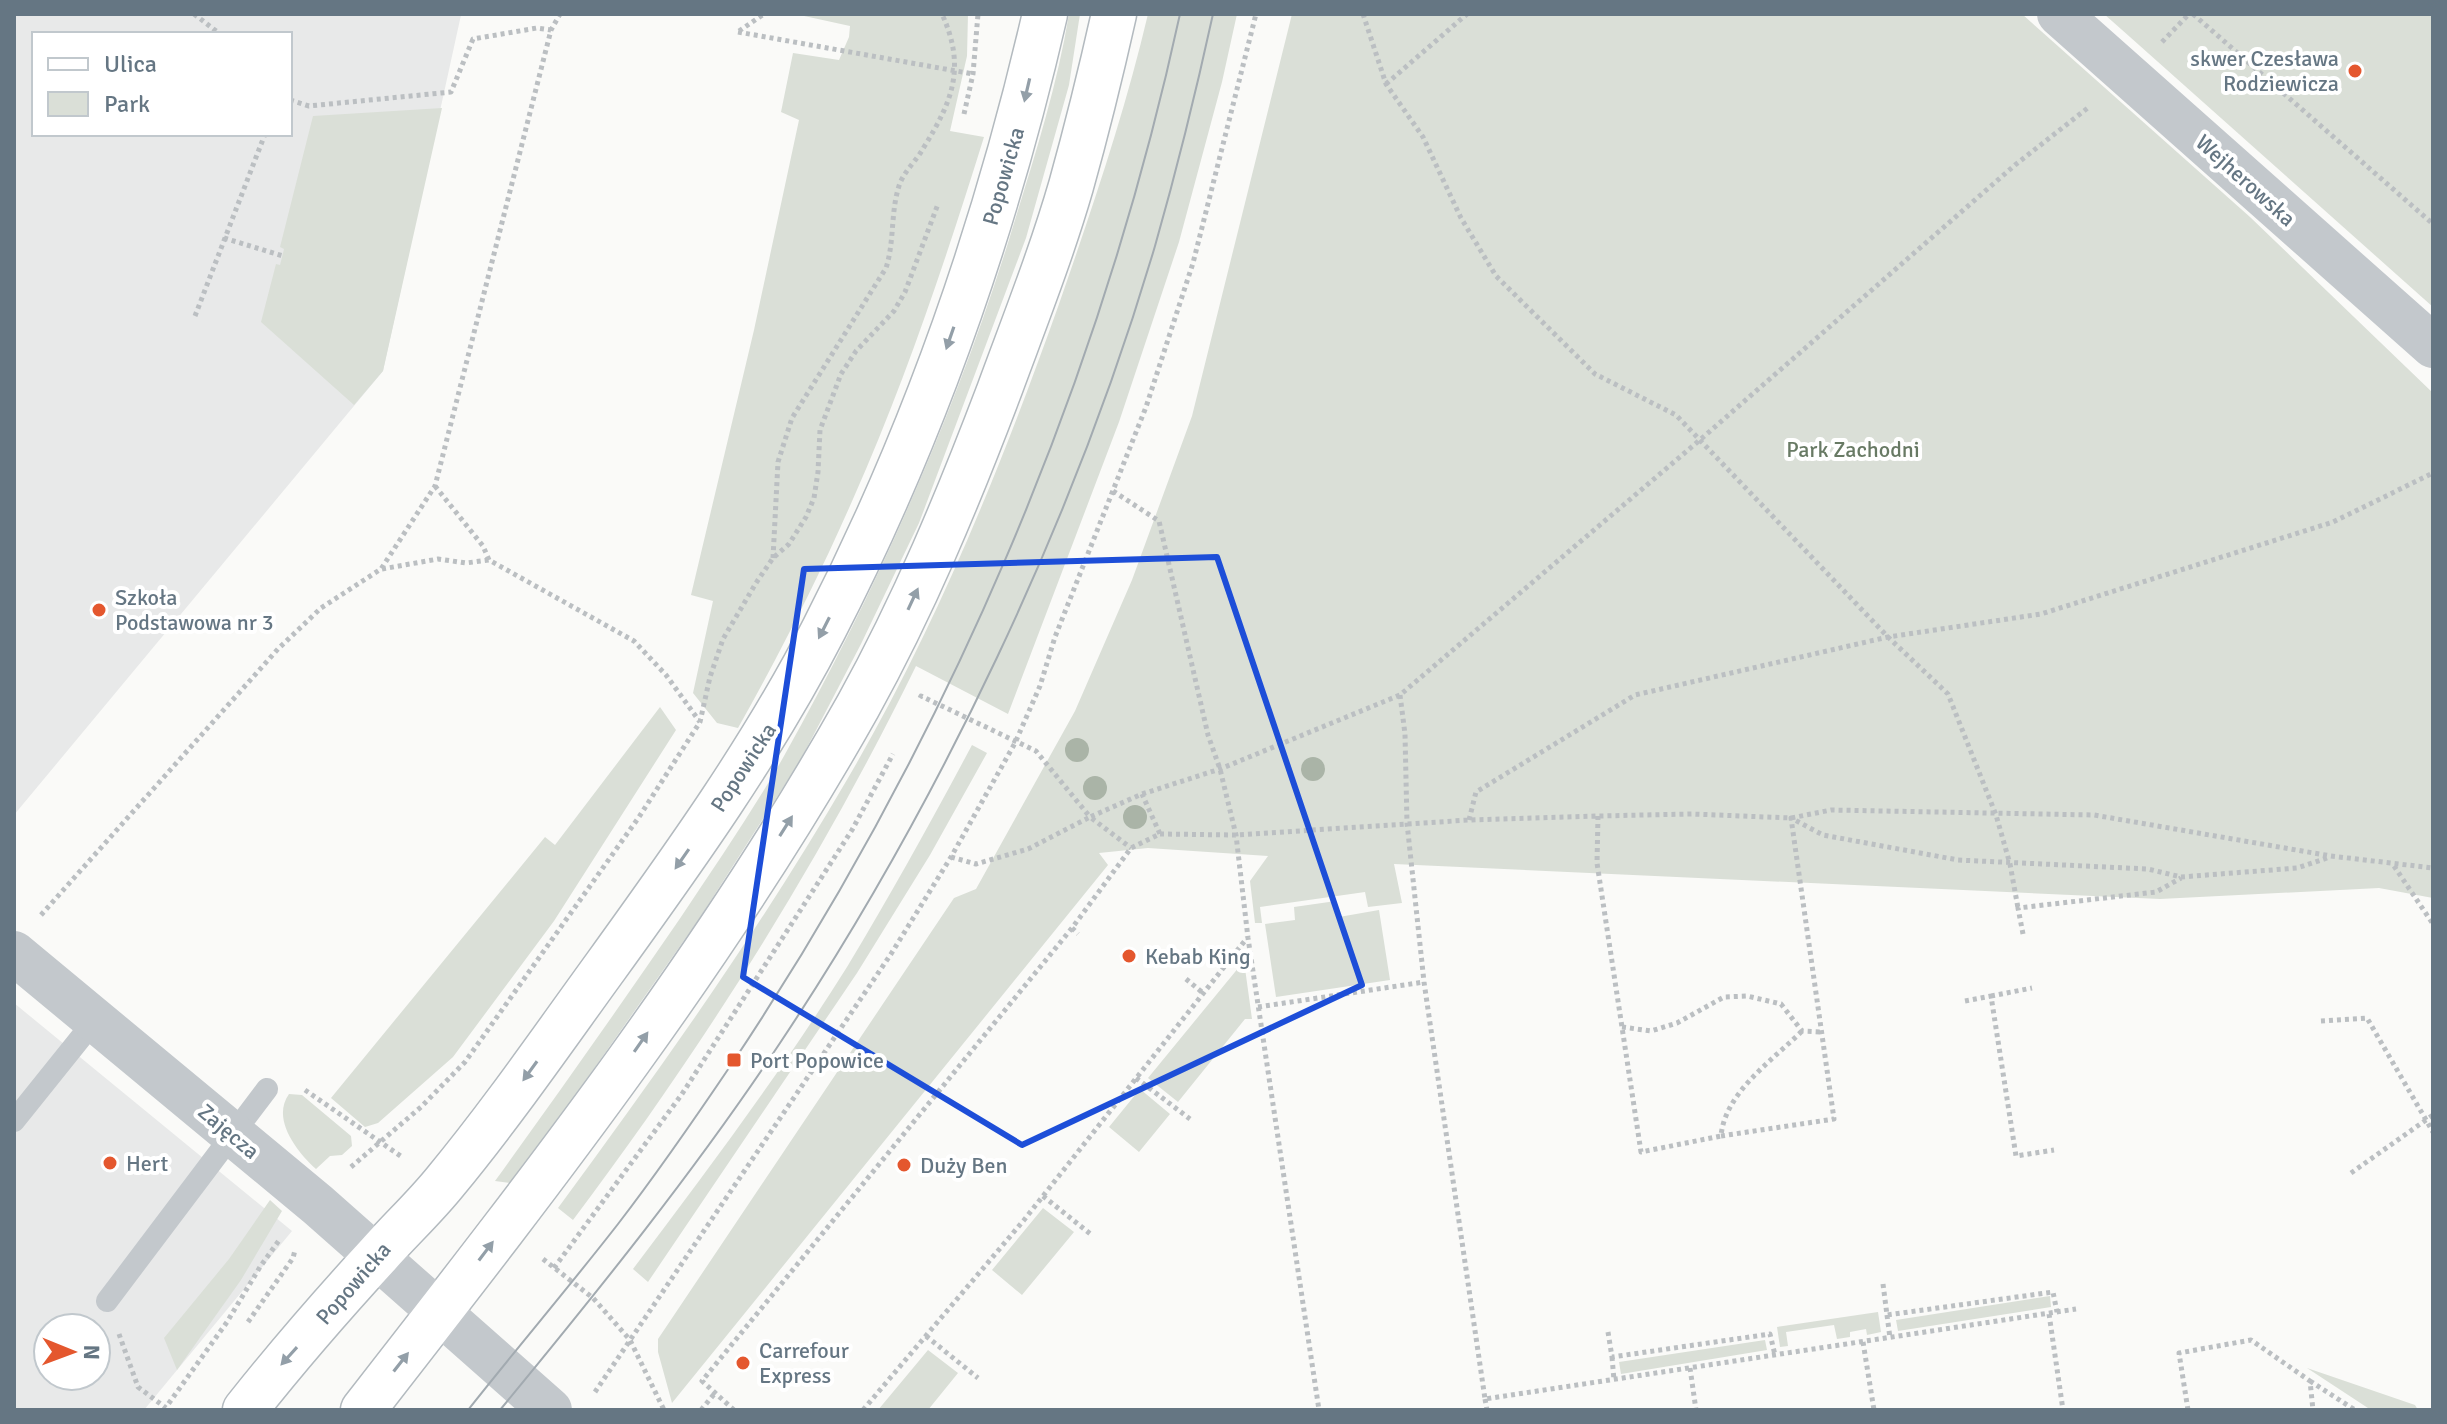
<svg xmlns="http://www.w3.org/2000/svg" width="2447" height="1424" viewBox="0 0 2447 1424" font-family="Signika,sans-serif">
	<rect width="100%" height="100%" fill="#fafaf8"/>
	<path fill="#e8e9e9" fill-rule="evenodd" d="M 14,14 L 461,15 L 383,371 L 14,815 ZM 34,34 L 290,34 L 290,134 L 34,134 Z
		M 14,1003 L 292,1231 L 144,1410 L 14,1410 ZM 48,1328 L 96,1328 L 96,1376 L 48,1376 Z"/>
	<path fill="#dadfd7" d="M 795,14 L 968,14 L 967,56 L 950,131 L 984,137 C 946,259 905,382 853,499 C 819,577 780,653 738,728 L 717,723 L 693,693 L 713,601 L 691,595 L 754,330 L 799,120 L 781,112 L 793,53 L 839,60 L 849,37 L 850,26 Z
		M 1069,14 L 1080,14 L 1069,85 L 1026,238 L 919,523 L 861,644 L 800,761 L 699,919 L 537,1150 L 510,1183 L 495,1181 C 558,1094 620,1006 681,917 C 716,864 753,811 784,756 C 875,593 952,421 1008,243 C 1031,167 1056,93 1069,14 Z
		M 1148,14 L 1237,14 L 1222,82 L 1179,242 L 1119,422 L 1008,714 L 916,666 C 820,862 704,1046 573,1220 L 558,1208 C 661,1068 761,928 848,778 C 936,628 1001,467 1059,304 C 1092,209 1125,112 1148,14 Z
		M 1292,14 L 2022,14 L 2250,217 L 2433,393 L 2433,898 L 2379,888 L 2160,899 L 1394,864 L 1402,903 L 1368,907 L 1365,892 L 1260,907 L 1262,923 L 1255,923 L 1250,881 L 1268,856 L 1148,848 L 1099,853 L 1108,865 L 672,1403 L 658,1352 L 658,1339 L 954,898 L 976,889 L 1075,711 L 1132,580 L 1192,416 Z
		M 2104,14 L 2433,14 L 2433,307 L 2130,37 Z
		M 442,108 L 383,371 L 354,405 L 261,322 L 276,264 L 280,265 L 284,249 L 280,247 L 313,116 Z
		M 660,707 L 676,730 L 554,921 L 453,1057 L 378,1123 L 365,1127 L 331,1098 L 545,837 L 555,845 Z
		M 972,745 L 987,753 L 930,855 L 857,973 L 648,1282 L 633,1269 C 707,1171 782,1071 847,967 C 891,894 932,820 972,745 Z
		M 1336,901 L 1339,917 L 1379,910 L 1390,980 L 1276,997 L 1265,924 L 1295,920 L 1294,907 Z
		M 1244,961 L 1252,1019 L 1245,1019 L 1178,1102 L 1148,1078 Z
		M 1140,1089 L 1170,1114 L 1139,1152 L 1109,1127 Z
		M 289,1094 L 302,1095 L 351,1136 L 352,1146 L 342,1155 L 330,1156 L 316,1169 C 297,1152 271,1119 289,1094 Z
		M 270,1200 L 282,1211 L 241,1280 L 177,1370 L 164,1338 L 229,1259 Z
		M 1043,1208 L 1074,1232 L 1022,1295 L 992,1270 Z
		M 2050,1296 L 2051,1307 L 1898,1331 L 1896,1320 Z
		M 1878,1312 L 1881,1332 L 1867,1335 L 1866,1329 L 1850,1332 L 1850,1337 L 1837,1339 L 1834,1325 L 1786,1332 L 1788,1346 L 1780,1347 L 1777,1327 Z
		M 1765,1340 L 1767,1350 L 1621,1374 L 1619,1362 Z
		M 928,1350 L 958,1373 L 928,1410 L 878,1410 Z
		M 2307,1368 L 2415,1405 L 2418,1410 L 2371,1410 Z"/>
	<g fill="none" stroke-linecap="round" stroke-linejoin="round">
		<defs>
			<path id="secondary" d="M 245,1410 C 287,1357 332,1305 378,1255 C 400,1230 424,1208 445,1182 C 502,1113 553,1039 606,966 C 684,858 763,748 824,629 C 924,435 996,227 1045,14
				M 363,1410 C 539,1184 717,957 858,706 C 914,605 958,499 999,391 C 1024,323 1051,255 1071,186 C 1087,129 1101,72 1114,14"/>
		</defs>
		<use href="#secondary" stroke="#b3babf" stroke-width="47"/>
		<path stroke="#bbbfc2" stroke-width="5" stroke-dasharray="4 4" stroke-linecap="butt" d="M 194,14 L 220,34
			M 1363,14 L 1386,84 L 1423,137 L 1461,218 L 1496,276 L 1595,374 L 1676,415 L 1888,637 L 1948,694 L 1996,815 L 2010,864 L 2018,908
			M 2193,14 L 2433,224
			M 739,31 L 764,14
			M 738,32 L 973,74
			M 2162,42 L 2189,14
			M 1386,84 L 1467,14
			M 290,100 L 309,106 L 451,92 L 473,39 L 537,28 L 551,30
			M 964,114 L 973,74 L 978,14
			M 224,238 L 283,256
			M 195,316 L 265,134
			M 435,486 L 483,546 L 489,560 L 634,641 L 666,675 L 700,722
			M 1113,491 L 1159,521 L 1208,735 L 1220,769 L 1236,835 L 1248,938 L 1319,1410
			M 773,558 L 778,462 L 792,418 L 886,268 C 895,240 890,211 900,183 C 906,169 917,160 924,147 C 953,100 966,67 942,14
			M 382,569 L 438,559 L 466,563 L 489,560
			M 1400,695 L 1405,734 L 1407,823 L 1424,982 L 1485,1399 L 2076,1309
			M 920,698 L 921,696 L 1036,751 L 1090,817 L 1142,794 L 1220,769 L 1400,695 L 1701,439 L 2015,165 L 2089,107
			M 1598,816 L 1597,863 L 1641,1152 L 1721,1136 C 1725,1092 1773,1060 1802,1031
			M 1469,820 L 1476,792 L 1635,695 L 1888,637 L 2041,614 L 2333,522 L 2433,473
			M 1160,834 L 1236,835 L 1469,820 L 1598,816 L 1692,814 L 1791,818 L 1831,810 L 2094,815 L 2331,856 L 2433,868
			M 951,857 L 976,864 L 1028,849 L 1090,817 L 1131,848
			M 2394,866 L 2433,924
			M 41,915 L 278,649 L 321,608 L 381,569 L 435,486 L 551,30 L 560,14
			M 1072,928 L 1078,934
			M 2023,934 L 2018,908 L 2156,892 L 2181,878
			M 1186,979 L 1203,993
			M 1991,996 L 2032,988
			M 1965,1001 L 1991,996 L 2016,1156 L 2054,1150
			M 1258,1007 L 1424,982
			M 2321,1021 L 2367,1018 L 2433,1132
			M 1622,1027 L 1651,1031 L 1677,1023 L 1724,997 L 1747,996 L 1781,1004 L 1802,1031 L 1822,1032
			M 1136,1078 L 1190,1119
			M 305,1090 L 402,1157
			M 1721,1136 L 1834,1119 L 1791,818 L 1823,835 L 1958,860 L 2148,869 L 2181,877 L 2297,868 L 2330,857
			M 351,1167 L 421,1107 L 465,1062 L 639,817 L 700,722 L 710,677 L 723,639 L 756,583 L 773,558 L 789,544 L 806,517 L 814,498 L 818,472 L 820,430 L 841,374 L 856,351 L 894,311 L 905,292 L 938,204
			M 2351,1173 L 2433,1115
			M 1043,1196 L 1093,1236
			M 543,1259 L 593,1298 L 630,1340 L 664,1410
			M 554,1268 L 682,1094 L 852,830 L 893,754
			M 1883,1284 L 1887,1315 L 2053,1292 L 2057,1312
			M 2049,1314 L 2063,1410
			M 1887,1315 L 1890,1338
			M 248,1322 L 293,1258 L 295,1250
			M 1608,1332 L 1612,1357 L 1770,1334 L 1775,1355
			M 119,1334 L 138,1387 L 166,1408
			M 926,1336 L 978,1378
			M 1863,1342 L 1874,1410
			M 1612,1357 L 1614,1380
			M 1690,1368 L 1696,1410
			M 2310,1381 L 2355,1410
			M 595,1392 L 891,954 L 951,857 L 1015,743 L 1040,686 L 1055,637 L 1146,407 L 1193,263 L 1256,14
			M 1485,1399 L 1487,1410
			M 164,1410 L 227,1322 L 260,1267 L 280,1239
			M 701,1410 L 715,1393
			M 734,1410 L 702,1381 L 1072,928 L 1131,848 L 1160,834 L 1142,794
			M 863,1410 L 1024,1220 L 1247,938
			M 2188,1410 L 2179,1353 L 2251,1340 L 2310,1381 L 2313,1410"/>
		<path stroke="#c3c8cc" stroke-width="22" d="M 14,1121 L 95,1020
			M 107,1301 L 267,1089"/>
		<path stroke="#c3c8cc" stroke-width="44" d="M 2059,14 L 2433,346
			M 14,953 L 318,1205 L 550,1410"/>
		<use href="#secondary" stroke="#fff" stroke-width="44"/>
		<path stroke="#a2aab0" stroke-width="2" d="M 468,1410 C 517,1348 569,1287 618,1224 C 658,1172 696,1117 733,1062 C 945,744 1099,387 1180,14
			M 500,1410 C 598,1291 695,1171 780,1043 C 939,804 1074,521 1155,246 C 1177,169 1196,92 1213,14"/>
	</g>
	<g fill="#aab4a7">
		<circle cx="1077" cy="750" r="12"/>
		<circle cx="1313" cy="769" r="12"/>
		<circle cx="1095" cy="788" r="12"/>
		<circle cx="1135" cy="817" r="12"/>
	</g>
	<defs><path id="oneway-solid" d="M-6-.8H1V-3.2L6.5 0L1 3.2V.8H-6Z" transform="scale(2)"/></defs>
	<g fill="#939fa8">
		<use href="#oneway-solid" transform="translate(1027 90) rotate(103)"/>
		<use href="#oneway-solid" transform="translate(950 338) rotate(109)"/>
		<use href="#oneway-solid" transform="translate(913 599) rotate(-65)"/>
		<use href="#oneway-solid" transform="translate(824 628) rotate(117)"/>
		<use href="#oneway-solid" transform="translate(786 826) rotate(-58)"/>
		<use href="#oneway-solid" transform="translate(682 859) rotate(125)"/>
		<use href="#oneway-solid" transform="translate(641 1042) rotate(-55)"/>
		<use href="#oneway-solid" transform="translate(530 1071) rotate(126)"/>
		<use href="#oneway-solid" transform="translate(486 1251) rotate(-53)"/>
		<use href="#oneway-solid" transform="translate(289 1356) rotate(132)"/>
		<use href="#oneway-solid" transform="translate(401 1362) rotate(-52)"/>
	</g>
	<path fill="none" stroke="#1d4ed8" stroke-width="6" stroke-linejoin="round" d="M 1217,557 L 1362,985 L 1022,1145 L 743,977 L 804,569 Z"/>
	<g fill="#e4572e" stroke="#fff" stroke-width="3">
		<circle cx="2355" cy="71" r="8"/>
		<circle cx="99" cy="610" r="8"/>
		<circle cx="1129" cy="956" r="8"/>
		<rect x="726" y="1052" width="16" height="16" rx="4"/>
		<circle cx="110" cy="1163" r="8"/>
		<circle cx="904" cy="1165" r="8"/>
		<circle cx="743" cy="1363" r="8"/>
	</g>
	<g text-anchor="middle" stroke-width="8" stroke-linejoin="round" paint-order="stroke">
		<g font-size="22" fill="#657683" stroke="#fff" text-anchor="start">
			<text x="2339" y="66" text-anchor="end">skwer Czesława<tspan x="2339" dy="25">Rodziewicza</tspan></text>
			<text x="115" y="605">Szkoła<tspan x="115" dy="25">Podstawowa nr 3</tspan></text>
			<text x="1145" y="964">Kebab King</text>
			<text x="750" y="1068">Port Popowice</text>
			<text x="126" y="1171">Hert</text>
			<text x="920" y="1173">Duży Ben</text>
			<text x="759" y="1358">Carrefour<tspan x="759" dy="25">Express</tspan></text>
		</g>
		<g font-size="22" fill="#657683" stroke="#fff">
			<text transform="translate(1003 176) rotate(-74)" y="8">Popowicka</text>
			<text transform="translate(2246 180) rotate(42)" y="8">Wejherowska</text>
			<text transform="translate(743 767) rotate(-57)" y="8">Popowicka</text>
			<text transform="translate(229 1131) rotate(40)" y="8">Zajęcza</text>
			<text transform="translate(353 1283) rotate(-49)" y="8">Popowicka</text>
		</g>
		<g font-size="22" fill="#687a64" stroke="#fff">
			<text x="1853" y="457">Park Zachodni</text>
		</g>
	</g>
	<rect width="2447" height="1424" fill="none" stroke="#657683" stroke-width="32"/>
	<rect x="32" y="32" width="260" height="104" fill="#ffffff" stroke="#c1c8cd" stroke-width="2"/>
	<rect x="48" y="58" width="40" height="12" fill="#ffffff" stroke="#c1c8cd" stroke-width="2"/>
	<text x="104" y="72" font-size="24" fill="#657683">Ulica</text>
	<rect x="48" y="92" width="40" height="24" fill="#dadfd7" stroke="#c1c8cd" stroke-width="2"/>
	<text x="104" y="112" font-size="24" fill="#657683">Park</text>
	<g transform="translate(72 1352) rotate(91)"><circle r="38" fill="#ffffff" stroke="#c1c8cd" stroke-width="2"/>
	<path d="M0-6L14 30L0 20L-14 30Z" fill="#e4572e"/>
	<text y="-12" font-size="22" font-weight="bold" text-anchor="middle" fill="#657683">N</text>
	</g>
</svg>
